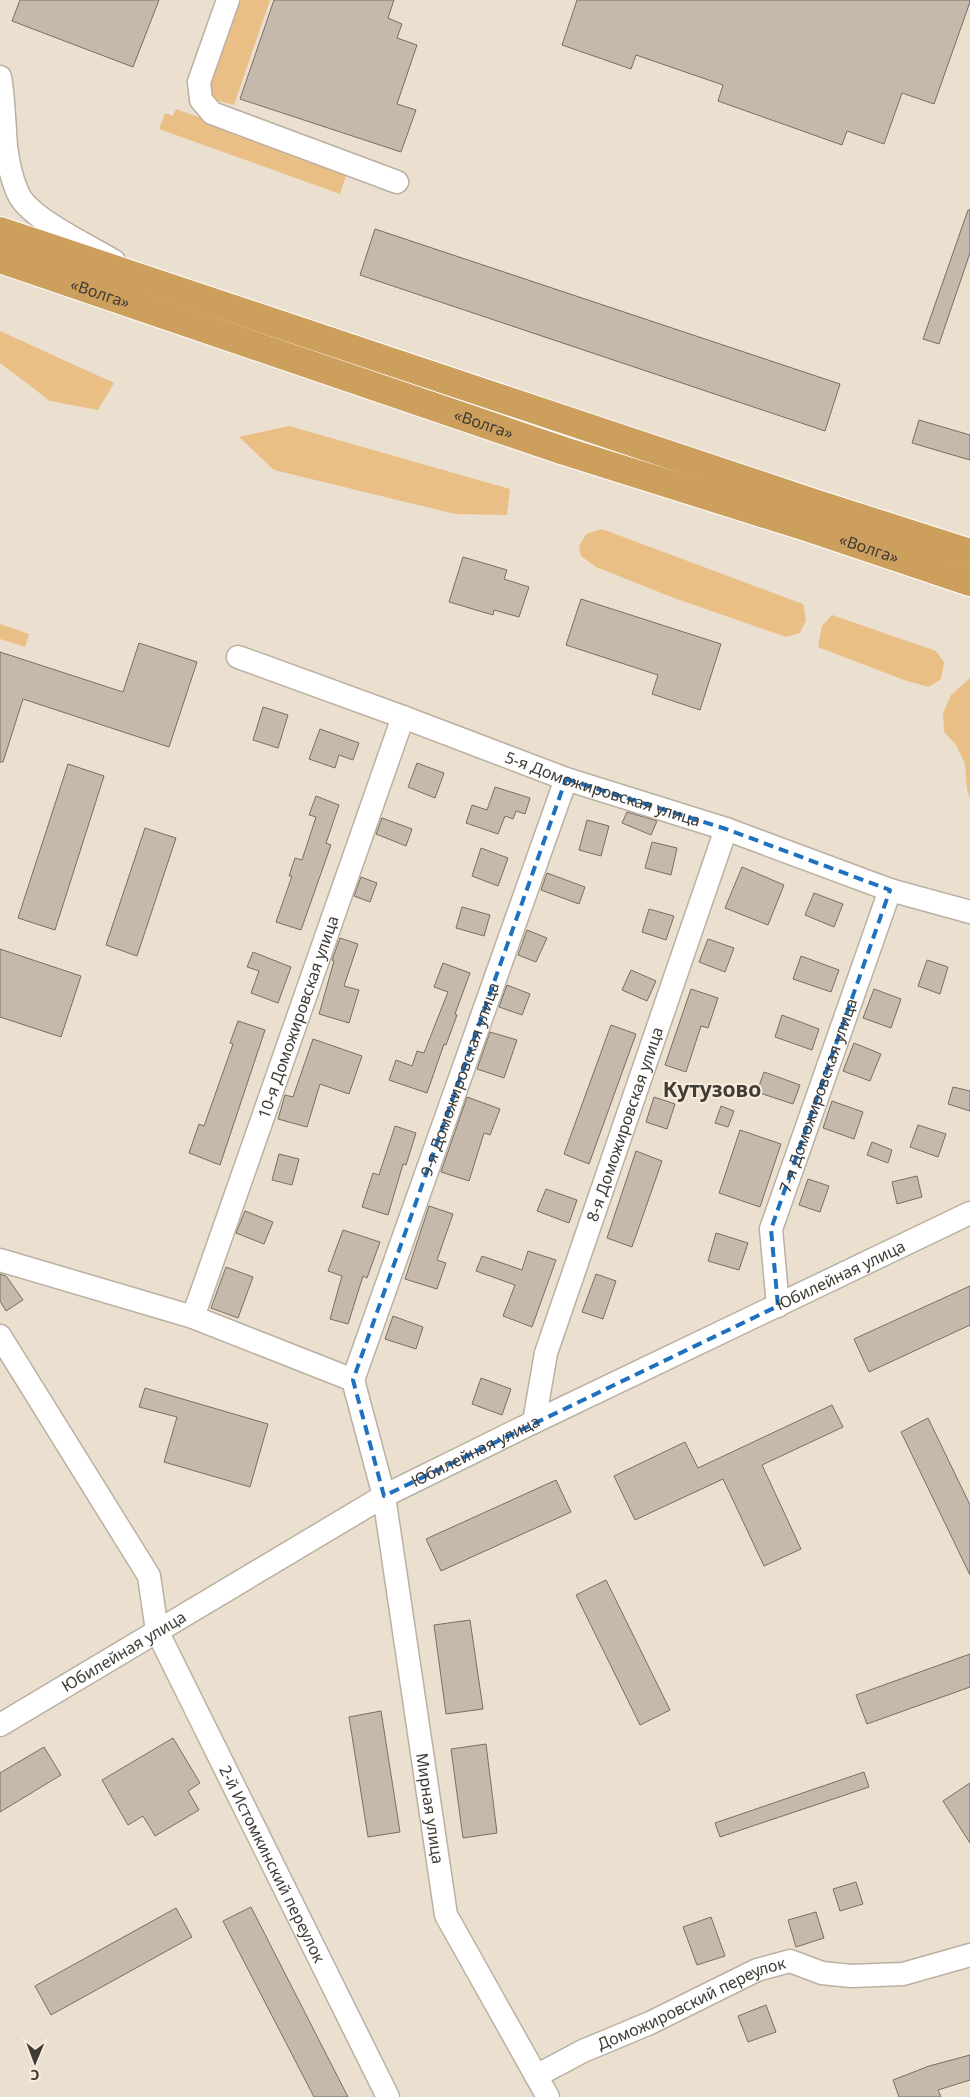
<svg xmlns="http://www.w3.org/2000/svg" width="970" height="2097" viewBox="0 0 970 2097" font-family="'Noto Sans',sans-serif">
	<rect width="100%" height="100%" fill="#ebdfd0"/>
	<path fill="#eabf85" d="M 237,0 L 270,0 L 234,105 L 212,99 L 210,83 Z
		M 176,109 L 348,170 L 340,194 L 159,129 L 165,113 L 173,116 Z
		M 0,331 L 114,383 L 98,410 L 50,401 L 0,363 Z
		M 289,426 L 510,489 L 507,515 L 455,514 L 274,470 L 239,437 Z
		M 602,529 L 803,604 L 806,620 L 800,633 L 786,637 L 674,598 L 596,567 L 581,556 L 579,546 L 586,534 Z
		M 832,615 L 936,651 L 944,662 L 941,679 L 929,687 L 904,680 L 818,647 L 822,626 Z
		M 0,624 L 29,634 L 25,647 L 0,639 Z
		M 970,678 L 970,798 L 967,790 L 965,764 L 956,745 L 944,732 L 943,713 L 951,695 Z"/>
	<path fill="#c4b9aa" stroke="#796f61" d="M 20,0 L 159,0 L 133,67 L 12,21 Z
		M 274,0 L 394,0 L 388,18 L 402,24 L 397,38 L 417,45 L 397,104 L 416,110 L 401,152 L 240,99 Z
		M 577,0 L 970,0 L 970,2 L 934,104 L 902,93 L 884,144 L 847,131 L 842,145 L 718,101 L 723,85 L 636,55 L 631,69 L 562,45 Z
		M 968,210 L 970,210 L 970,253 L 939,344 L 923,339 Z
		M 375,229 L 840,384 L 825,431 L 360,275 Z
		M 919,420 L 970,435 L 970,460 L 912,443 Z
		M 463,557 L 507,570 L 504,579 L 529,587 L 519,617 L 494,610 L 493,615 L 449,602 Z
		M 581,599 L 721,644 L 700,710 L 652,694 L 658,675 L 566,645 Z
		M 139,643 L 197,662 L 169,747 L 23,699 L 3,762 L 0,762 L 0,652 L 123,692 Z
		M 263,707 L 288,715 L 278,748 L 253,740 Z
		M 320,729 L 359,743 L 353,760 L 339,755 L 335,768 L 309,759 Z
		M 417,763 L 444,773 L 435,798 L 408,787 Z
		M 68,764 L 104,776 L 55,930 L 18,918 Z
		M 495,787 L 530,798 L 525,814 L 516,811 L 513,819 L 505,816 L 498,834 L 466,823 L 472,805 L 487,810 Z
		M 316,796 L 339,805 L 326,843 L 331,845 L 301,930 L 276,922 L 292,876 L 289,876 L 295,858 L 302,860 L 316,817 L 309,815 Z
		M 627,812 L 657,821 L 651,835 L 622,823 Z
		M 382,818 L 412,829 L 406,846 L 376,834 Z
		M 587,820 L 609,826 L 601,856 L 579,850 Z
		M 145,828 L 176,838 L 137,956 L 106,945 Z
		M 652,842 L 677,848 L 671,875 L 645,868 Z
		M 481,848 L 508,858 L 498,886 L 472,876 Z
		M 742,867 L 784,885 L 768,925 L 725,908 Z
		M 547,873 L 585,887 L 579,904 L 541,890 Z
		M 361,877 L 377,883 L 370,902 L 354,896 Z
		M 814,893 L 843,904 L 834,927 L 805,915 Z
		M 462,907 L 490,915 L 484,936 L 456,928 Z
		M 649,909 L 674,916 L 666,940 L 642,932 Z
		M 527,930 L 547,938 L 536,962 L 518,955 Z
		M 340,938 L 358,944 L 344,986 L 359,990 L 349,1023 L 319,1014 L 334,961 L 332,960 Z
		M 708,939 L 734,948 L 725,972 L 699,962 Z
		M 0,949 L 81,976 L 61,1037 L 0,1017 Z
		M 253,952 L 291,967 L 278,1003 L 251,993 L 259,971 L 247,967 Z
		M 801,956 L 839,970 L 831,992 L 793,979 Z
		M 927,960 L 948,967 L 940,994 L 918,986 Z
		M 443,963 L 470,973 L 455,1014 L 457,1015 L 446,1045 L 444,1044 L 427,1093 L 389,1080 L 396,1060 L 412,1066 L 417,1051 L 424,1053 L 448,992 L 434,987 Z
		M 631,970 L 656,981 L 647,1001 L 622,990 Z
		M 507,985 L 530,994 L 522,1015 L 499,1007 Z
		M 691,989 L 718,998 L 708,1028 L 701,1026 L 686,1072 L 665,1065 Z
		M 874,989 L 901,999 L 891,1028 L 863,1018 Z
		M 782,1015 L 819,1029 L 812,1050 L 775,1037 Z
		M 238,1021 L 265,1030 L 220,1165 L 189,1153 L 199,1124 L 204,1126 L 233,1044 L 230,1043 Z
		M 611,1025 L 636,1034 L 589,1164 L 564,1154 Z
		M 490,1032 L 517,1040 L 504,1078 L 477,1069 Z
		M 313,1039 L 362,1056 L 349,1094 L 320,1084 L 307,1127 L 278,1119 L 285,1095 L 293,1097 Z
		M 854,1043 L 881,1054 L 870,1081 L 843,1071 Z
		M 764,1072 L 800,1085 L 793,1104 L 757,1092 Z
		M 953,1087 L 970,1091 L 970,1111 L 948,1104 Z
		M 467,1097 L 500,1109 L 490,1135 L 484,1133 L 469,1181 L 441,1172 Z
		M 654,1097 L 675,1104 L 667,1129 L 646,1122 Z
		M 832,1101 L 863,1112 L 854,1139 L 823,1128 Z
		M 721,1106 L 734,1111 L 728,1127 L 715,1123 Z
		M 918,1125 L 946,1134 L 938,1157 L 910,1147 Z
		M 395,1126 L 416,1133 L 406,1165 L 403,1164 L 388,1215 L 362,1207 L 373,1173 L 379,1175 Z
		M 740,1130 L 781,1144 L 760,1207 L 719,1193 Z
		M 872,1142 L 892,1150 L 888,1163 L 867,1155 Z
		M 636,1151 L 662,1161 L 632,1247 L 607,1238 Z
		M 279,1154 L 299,1159 L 292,1185 L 272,1180 Z
		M 917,1176 L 922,1197 L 897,1204 L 892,1182 Z
		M 808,1179 L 829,1186 L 820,1212 L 799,1205 Z
		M 546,1189 L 577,1200 L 569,1223 L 537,1211 Z
		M 429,1206 L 453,1214 L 437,1260 L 446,1263 L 437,1289 L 405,1279 Z
		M 245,1211 L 273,1222 L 264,1244 L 236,1233 Z
		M 343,1230 L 380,1242 L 367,1278 L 363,1276 L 348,1324 L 330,1319 L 342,1276 L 328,1271 Z
		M 716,1233 L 748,1243 L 739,1270 L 708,1261 Z
		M 528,1251 L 556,1260 L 532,1327 L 503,1316 L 515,1285 L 476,1271 L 482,1256 L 522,1270 Z
		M 226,1267 L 253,1277 L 238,1318 L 211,1308 Z
		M 0,1274 L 6,1276 L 23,1300 L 6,1311 L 0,1301 Z
		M 596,1274 L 616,1281 L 603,1319 L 582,1312 Z
		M 970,1286 L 970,1325 L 869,1372 L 854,1339 Z
		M 393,1316 L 423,1327 L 416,1349 L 385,1339 Z
		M 481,1378 L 511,1389 L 502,1415 L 472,1404 Z
		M 145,1388 L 268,1424 L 250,1487 L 164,1462 L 177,1417 L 139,1407 Z
		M 832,1405 L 843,1427 L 762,1465 L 801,1549 L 764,1566 L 723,1479 L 635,1520 L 614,1476 L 685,1442 L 698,1468 Z
		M 928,1418 L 970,1505 L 970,1575 L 901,1432 Z
		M 556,1480 L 571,1512 L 441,1571 L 426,1539 Z
		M 606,1580 L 670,1710 L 640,1725 L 576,1595 Z
		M 470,1620 L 483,1709 L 446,1714 L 434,1625 Z
		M 970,1654 L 970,1687 L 867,1724 L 856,1695 Z
		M 381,1711 L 400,1832 L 368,1837 L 349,1717 Z
		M 173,1738 L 200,1783 L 188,1791 L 199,1810 L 155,1836 L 143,1816 L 128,1825 L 102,1780 Z
		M 486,1744 L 497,1833 L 463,1838 L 451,1749 Z
		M 44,1747 L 61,1775 L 0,1812 L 0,1773 Z
		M 864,1772 L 869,1787 L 720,1837 L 715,1823 Z
		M 970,1783 L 970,1843 L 943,1801 Z
		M 856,1882 L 863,1904 L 840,1911 L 833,1889 Z
		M 251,1907 L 348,2097 L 314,2097 L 223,1921 Z
		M 176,1908 L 192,1937 L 51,2015 L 35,1986 Z
		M 816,1912 L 824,1938 L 796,1947 L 788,1920 Z
		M 711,1917 L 725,1956 L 697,1965 L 683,1927 Z
		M 766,2005 L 776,2032 L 748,2042 L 738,2016 Z
		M 970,2055 L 970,2080 L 938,2090 L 941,2097 L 899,2097 L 893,2080 L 929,2066 Z"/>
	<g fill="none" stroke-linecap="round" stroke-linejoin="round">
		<defs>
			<g id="minor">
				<path d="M 228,0 L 199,82 L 201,100 L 212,113 L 397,182"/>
				<path d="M 0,77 C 4,100 4,123 6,146 C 8,162 12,182 20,197 C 35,221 89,246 114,261"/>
				<path id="s1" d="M 238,657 L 403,717 L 566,779 L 726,829 L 890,890 L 970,912"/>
				<path id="s2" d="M 0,1260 L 193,1317 L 353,1380 L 384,1496 L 446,1915 L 548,2097"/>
				<path id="s3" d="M 778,1306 L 771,1229 L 890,890"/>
				<path id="s4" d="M 193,1317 L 403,717"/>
				<path id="s5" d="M 0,1336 L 149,1576 L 157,1631 L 388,2097"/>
				<path id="s6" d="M 353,1380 L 566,779"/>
				<path id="s7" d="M 534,1422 L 546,1353 L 726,829"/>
				<path id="s8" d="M 0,1725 L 384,1496 L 534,1422 L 970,1213"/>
				<path id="s9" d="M 536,2076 L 583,2051 L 650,2023 L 757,1970 L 790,1961 L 822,1973 L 851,1976 L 903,1974 L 970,1955"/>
			</g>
			<g id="highway">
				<path d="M 0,231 L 814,503 L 970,553"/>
				<path id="s10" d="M 0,259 L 564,451 L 803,526 L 970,582"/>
			</g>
		</defs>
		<use href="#minor" stroke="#bbb0a1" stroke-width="25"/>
		<use href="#highway" stroke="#fff" stroke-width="30"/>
		<use href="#minor" stroke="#fff" stroke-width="22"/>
		<use href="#highway" stroke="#cd9f5d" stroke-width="28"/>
	</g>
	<path fill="none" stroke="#1e71bf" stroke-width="4" stroke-dasharray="10 6" stroke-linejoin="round" d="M 566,779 L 726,829 L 890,890 L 771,1229 L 778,1306 L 384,1496 L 353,1380 Z"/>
	<g text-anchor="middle" stroke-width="4" stroke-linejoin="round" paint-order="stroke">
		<g font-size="16" fill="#403b35" stroke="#f8ecdd">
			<text dy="6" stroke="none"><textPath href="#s10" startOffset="106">«Волга»</textPath></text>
			<text dy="6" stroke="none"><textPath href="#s10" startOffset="511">«Волга»</textPath></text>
			<text dy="6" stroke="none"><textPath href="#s10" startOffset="916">«Волга»</textPath></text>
			<text dy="6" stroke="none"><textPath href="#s1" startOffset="388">5-я Доможировская улица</textPath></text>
			<text dy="6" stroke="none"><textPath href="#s4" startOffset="318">10-я Доможировская улица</textPath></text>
			<text dy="6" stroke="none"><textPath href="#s6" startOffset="319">9-я Доможировская улица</textPath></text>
			<text dy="6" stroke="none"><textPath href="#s3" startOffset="219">7-я Доможировская улица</textPath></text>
			<text dy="6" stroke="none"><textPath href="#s7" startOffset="312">8-я Доможировская улица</textPath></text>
			<text dy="6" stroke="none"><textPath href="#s8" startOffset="954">Юбилейная улица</textPath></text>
			<text dy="6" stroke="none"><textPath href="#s8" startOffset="549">Юбилейная улица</textPath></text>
			<text dy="6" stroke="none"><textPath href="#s8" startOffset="144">Юбилейная улица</textPath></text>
			<text dy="6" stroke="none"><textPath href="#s2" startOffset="809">Мирная улица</textPath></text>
			<text dy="6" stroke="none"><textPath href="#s5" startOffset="598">2-й Истомкинский переулок</textPath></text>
			<text dy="6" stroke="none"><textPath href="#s9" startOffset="172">Доможировский переулок</textPath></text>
		</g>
		<g font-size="21" font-weight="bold" fill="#403b35" stroke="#f8ecdd">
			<text x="712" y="1097">Кутузово</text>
		</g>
	</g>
	<g transform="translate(35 2062) rotate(181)" stroke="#f8ecdd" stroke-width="4" paint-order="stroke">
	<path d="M0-4L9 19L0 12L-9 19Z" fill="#403b35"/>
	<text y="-8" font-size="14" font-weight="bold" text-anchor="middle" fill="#403b35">С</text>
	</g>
</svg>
